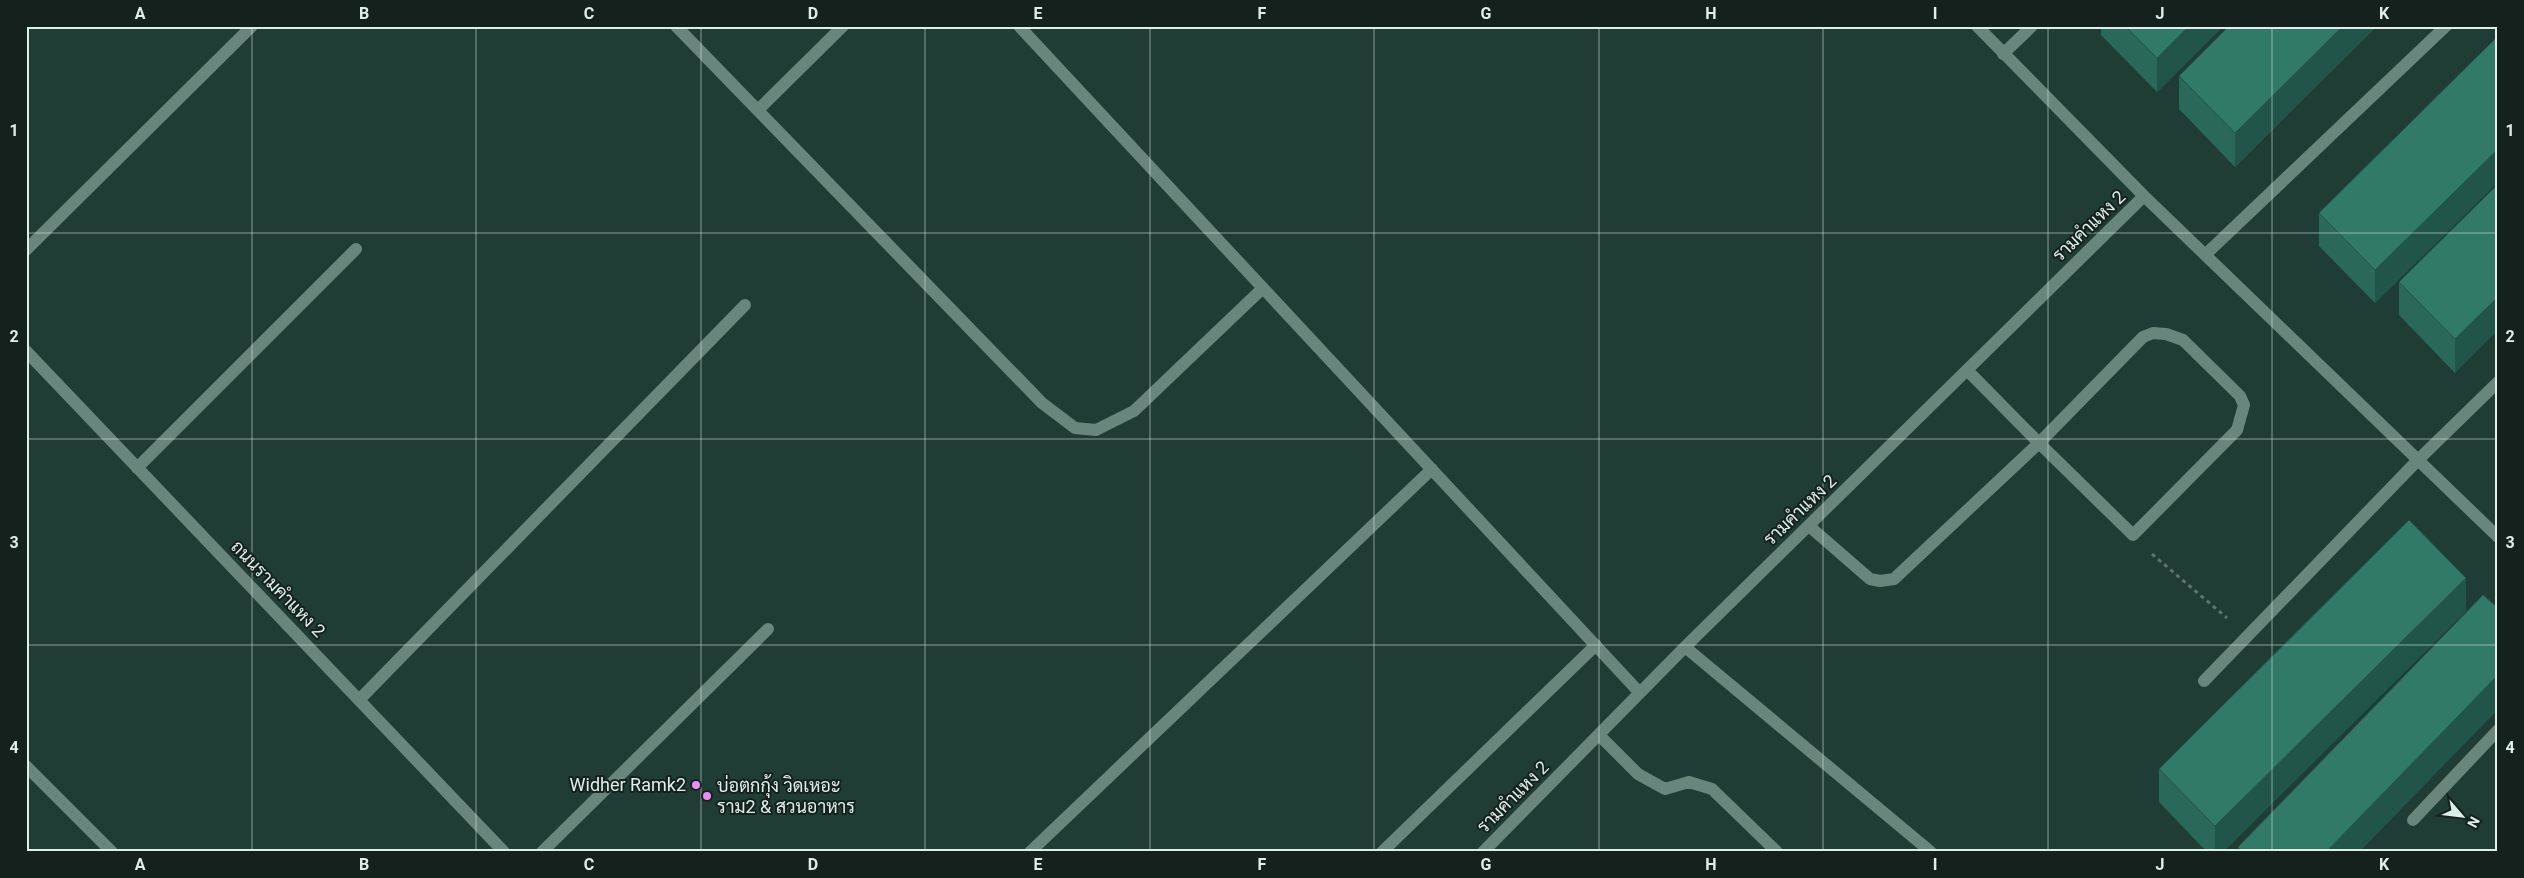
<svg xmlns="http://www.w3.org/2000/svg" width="2524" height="878" viewBox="0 0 2524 878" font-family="Roboto,Sarabun,sans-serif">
	<rect width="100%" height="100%" fill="#1f3d35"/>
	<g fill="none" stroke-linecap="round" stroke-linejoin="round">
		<path stroke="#5c766f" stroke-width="3" stroke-dasharray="4 4" stroke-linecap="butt" d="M 2152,554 L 2227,618"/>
		<path stroke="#69867d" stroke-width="12" d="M 676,26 L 1042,403 L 1075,428 L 1096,430 L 1134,411 L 1263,288
			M 1019,26 L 1639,692
			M 1977,26 L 2144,196 L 2498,537
			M 2003,54 L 2032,26
			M 758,110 L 843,26
			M 26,250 L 252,26
			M 2206,254 L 2446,26
			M 2153,333 L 2166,334 L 2183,340 L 2240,396 L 2244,405 L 2237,430 L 2133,535 L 2039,443 L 2143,337 Z
			M 26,351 L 504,852
			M 137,468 L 356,249
			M 1809,526 L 1870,579 L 1880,581 L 1894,579 L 2039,443 L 1967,370
			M 1685,647 L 1931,852
			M 2204,681 L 2417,461 L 2498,382
			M 360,699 L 745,305
			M 1600,736 L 1638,774 L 1665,789 L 1689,782 L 1712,789 L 1777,852
			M 26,766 L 112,852
			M 2413,820 L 2498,730
			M 542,852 L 768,629
			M 1030,852 L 1432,469
			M 1382,852 L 1596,645
			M 1483,852 L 1685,647 L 2144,196"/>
	</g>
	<path fill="#2a6959" d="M 2101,26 L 2223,26 L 2157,92 L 2101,35 Z
		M 2377,26 L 2235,167 L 2179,109 L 2179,76 Z
		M 2498,36 L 2498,182 L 2375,303 L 2319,246 L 2319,213 Z
		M 2498,184 L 2455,373 L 2399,315 L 2399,282 Z
		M 2498,608 L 2498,709 L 2359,852 L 2238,852 L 2238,847 Z
		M 2466,611 L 2223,852 L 2207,852 L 2159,802 L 2159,769 Z"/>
	<path fill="#225549" d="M 2189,26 L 2223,26 L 2157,92 L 2157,58 Z
		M 2343,26 L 2377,26 L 2235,167 L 2235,133 Z
		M 2498,149 L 2498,182 L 2375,303 L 2375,270 Z
		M 2498,297 L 2498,330 L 2455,373 L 2455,339 Z
		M 2466,578 L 2466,611 L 2223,852 L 2215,852 L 2215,826 Z
		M 2498,675 L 2498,709 L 2359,852 L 2326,852 Z"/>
	<path fill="#317a68" stroke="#225549" d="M 2125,26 L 2189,26 L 2157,58 Z
		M 2229,26 L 2343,26 L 2235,133 L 2179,76 Z
		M 2498,36 L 2498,149 L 2375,270 L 2319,213 Z
		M 2498,184 L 2498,297 L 2455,339 L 2399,282 Z
		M 2409,520 L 2466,578 L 2215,826 L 2159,769 Z
		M 2483,595 L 2498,608 L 2498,675 L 2326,852 L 2242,852 L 2238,847 Z"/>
	<path fill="none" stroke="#deefea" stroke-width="1" stroke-opacity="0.55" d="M 252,26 L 252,852M 476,26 L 476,852M 701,26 L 701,852M 925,26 L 925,852M 1150,26 L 1150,852M 1374,26 L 1374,852M 1599,26 L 1599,852M 1823,26 L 1823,852M 2048,26 L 2048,852M 2272,26 L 2272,852M 26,233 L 2498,233M 26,439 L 2498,439M 26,645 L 2498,645"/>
	<g fill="#ef8bf7" stroke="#14211d" stroke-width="2">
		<circle cx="696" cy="785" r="5"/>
		<circle cx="707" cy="796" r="5"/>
	</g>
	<g text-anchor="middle" stroke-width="4" stroke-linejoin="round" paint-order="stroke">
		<g font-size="18" fill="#deefea" stroke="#14211d">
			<text transform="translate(2089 226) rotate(-44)" y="6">รามคำแหง 2</text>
			<text transform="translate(1800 510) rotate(-44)" y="6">รามคำแหง 2</text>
			<text transform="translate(278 589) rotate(46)" y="6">ถนนรามคำแหง 2</text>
			<text transform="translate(1513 797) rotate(-45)" y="6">รามคำแหง 2</text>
		</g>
		<g font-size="18" fill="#deefea" stroke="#14211d" text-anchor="end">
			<text x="686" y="791">Widher Ramk2</text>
			<text x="717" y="792" text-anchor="start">บ่อตกกุ้ง วิดเหอะ<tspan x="717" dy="21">ราม2 &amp; สวนอาหาร</tspan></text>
		</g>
	</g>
	<rect width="2524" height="878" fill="none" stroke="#14211d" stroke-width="55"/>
	<g transform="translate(2462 816) rotate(118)" stroke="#14211d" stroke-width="4" paint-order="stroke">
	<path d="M0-4L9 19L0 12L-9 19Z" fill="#deefea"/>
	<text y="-8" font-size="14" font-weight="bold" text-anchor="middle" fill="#deefea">N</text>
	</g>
	<rect x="28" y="28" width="2468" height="822" fill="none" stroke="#deefea" stroke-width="2"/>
	<g font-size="16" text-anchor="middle" font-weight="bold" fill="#deefea">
		<text x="140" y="19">A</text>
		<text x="364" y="19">B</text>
		<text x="589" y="19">C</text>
		<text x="813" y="19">D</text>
		<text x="1038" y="19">E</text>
		<text x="1262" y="19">F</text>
		<text x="1486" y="19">G</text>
		<text x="1711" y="19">H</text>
		<text x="1935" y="19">I</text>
		<text x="2160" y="19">J</text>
		<text x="2384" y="19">K</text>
		<text x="14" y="136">1</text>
		<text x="2510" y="136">1</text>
		<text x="14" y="342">2</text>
		<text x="2510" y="342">2</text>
		<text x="14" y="548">3</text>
		<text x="2510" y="548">3</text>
		<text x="14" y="753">4</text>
		<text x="2510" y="753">4</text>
		<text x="140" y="870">A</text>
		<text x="364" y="870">B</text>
		<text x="589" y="870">C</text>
		<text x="813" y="870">D</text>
		<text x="1038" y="870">E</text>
		<text x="1262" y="870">F</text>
		<text x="1486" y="870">G</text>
		<text x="1711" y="870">H</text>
		<text x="1935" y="870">I</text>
		<text x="2160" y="870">J</text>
		<text x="2384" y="870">K</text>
	</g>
</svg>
